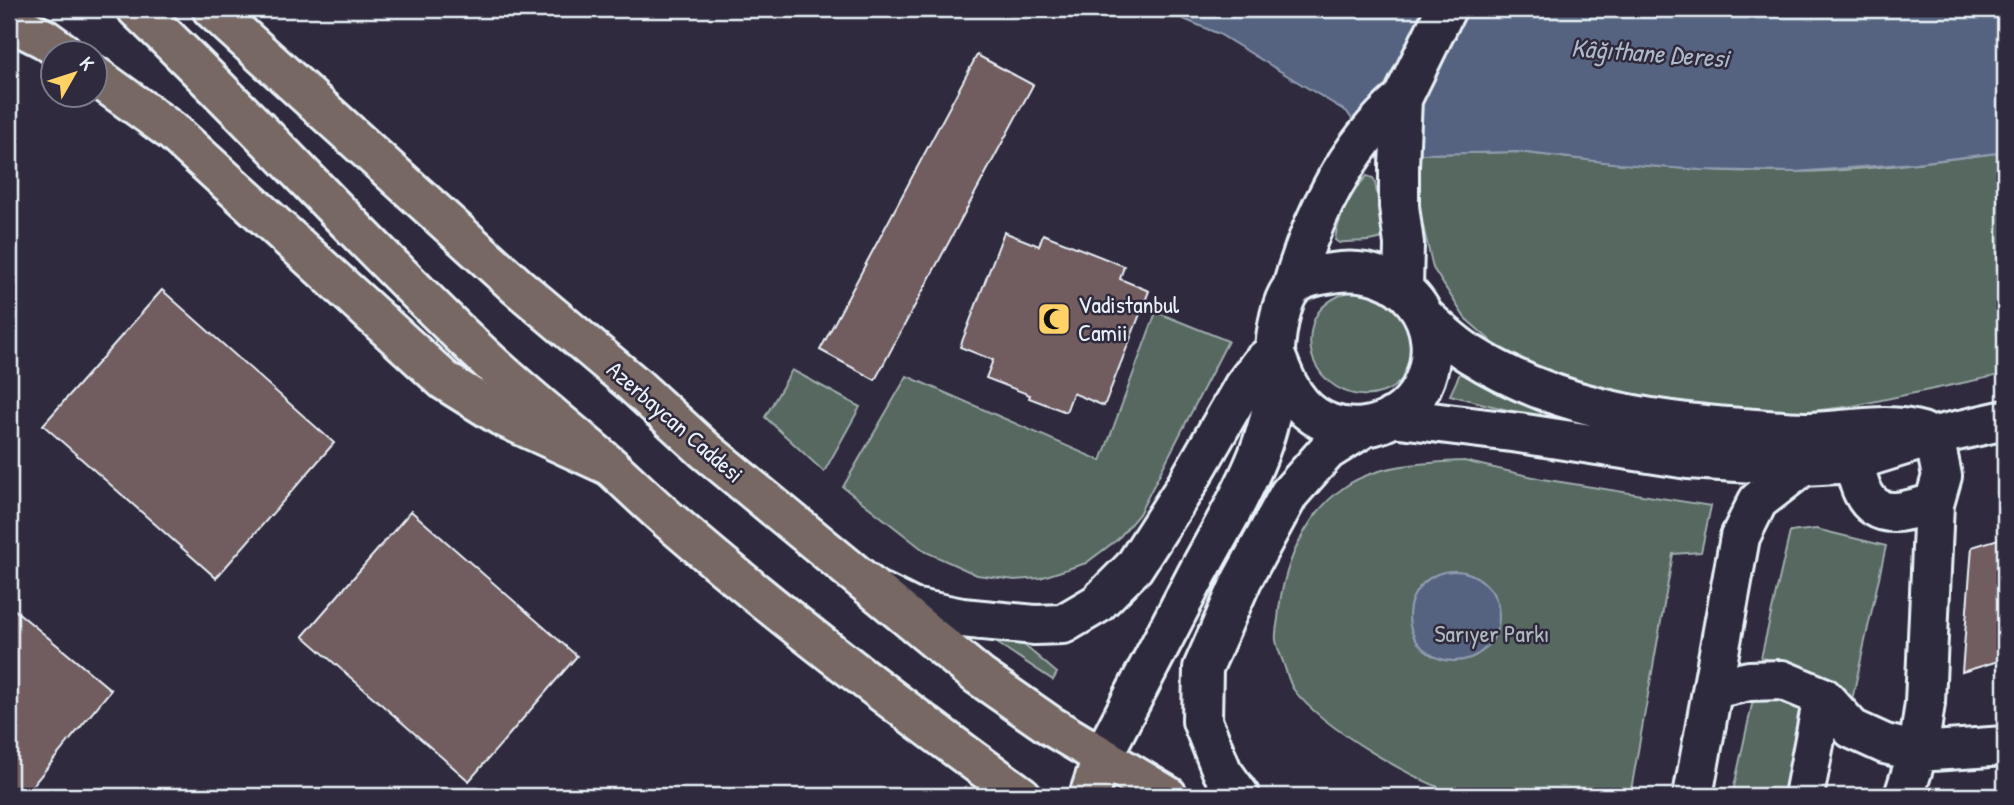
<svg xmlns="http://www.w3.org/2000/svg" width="2014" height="805" viewBox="0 0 2014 805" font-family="'Patrick Hand',sans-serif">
	<rect width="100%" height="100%" fill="#2f2a3d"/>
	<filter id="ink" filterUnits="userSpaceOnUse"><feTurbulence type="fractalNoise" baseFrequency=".0143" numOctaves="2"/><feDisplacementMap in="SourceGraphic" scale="14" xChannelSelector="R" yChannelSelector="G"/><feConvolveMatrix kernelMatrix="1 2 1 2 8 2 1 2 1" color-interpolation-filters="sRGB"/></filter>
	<g filter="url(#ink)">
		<path fill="#566861" stroke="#9facac" stroke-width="2" d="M 1518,152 C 1610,163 1701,173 1794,172 C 1864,171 1935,161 2005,152 L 2005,374 L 1853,406 L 1795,413 L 1714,415 L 1549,379 L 1501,350 L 1465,318 L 1433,268 L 1417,201 L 1420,154 Z
			M 1367,176 L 1373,178 L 1375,182 L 1384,237 C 1371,244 1353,240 1339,243 L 1335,240 C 1337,220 1352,191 1367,176 Z
			M 1358,289 L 1375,290 L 1413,325 C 1413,336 1416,352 1412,362 C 1388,425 1293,391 1313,323 C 1319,303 1339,294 1358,289 Z
			M 1156,312 L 1228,341 L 1139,514 L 1118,539 L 1086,563 L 1040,578 L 1015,580 L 977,575 L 926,552 L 843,487 L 907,376 L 1101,461 Z
			M 1463,367 L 1492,390 L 1541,412 L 1539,418 L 1450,395 Z
			M 792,370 L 860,407 L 824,472 L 765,417 Z
			M 1464,461 L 1542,479 L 1711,506 L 1701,552 L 1673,554 L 1630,796 L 1463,796 C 1416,782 1324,729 1294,690 C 1289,683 1287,673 1284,665 C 1282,658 1277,648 1276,640 C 1275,634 1277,626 1278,619 C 1282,570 1303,515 1346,486 C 1379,464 1425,463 1464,461 Z
			M 1816,529 L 1886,546 L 1852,700 C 1824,678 1796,663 1761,658 L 1790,532 Z
			M 982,633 L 1010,633 L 1057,673 L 1053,680 Z
			M 1767,694 L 1798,704 L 1804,717 L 1788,796 L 1732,796 L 1753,700 Z"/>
		<path fill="#576480" stroke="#919cb0" stroke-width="2" d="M 1160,9 L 2005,9 L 2005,152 L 1915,163 L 1795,172 L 1700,170 L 1621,164 L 1518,152 L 1420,154 L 1371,146 L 1347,112 L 1219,34 Z
			M1409 616a45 45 0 1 1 90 0a45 45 0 1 1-90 0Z"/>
		<path fill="#715b5f" stroke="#e8f1f8" stroke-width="2" d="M 977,55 L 1033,85 L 875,380 L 820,350 Z
			M 1004,232 L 1039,246 L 1043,234 L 1124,266 L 1120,279 L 1149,291 L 1104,406 L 1073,393 L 1066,412 L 1029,398 L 1030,395 L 986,378 L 993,360 L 960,347 Z
			M 162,290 L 334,443 L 216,578 L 43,425 Z
			M 411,511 L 577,656 L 469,781 L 303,636 Z
			M 2005,537 L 2005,659 L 1962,672 L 1972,547 Z
			M 9,605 L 111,690 L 24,796 L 9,796 Z"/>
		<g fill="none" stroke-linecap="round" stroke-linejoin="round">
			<defs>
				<path id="minor" d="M 1292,288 C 1311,219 1346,147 1402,99
					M 1403,289 L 1404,244 L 1399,206 L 1399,166 L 1402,99 L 1446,9
					M 1425,317 C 1439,330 1454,344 1470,354 C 1552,406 1646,421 1741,428 C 1762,429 1784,432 1805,432 C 1844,433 1884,420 1922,432
					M 1392,417 L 1519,433 L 1688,459 L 1803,466 L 1855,463 L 1873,455 L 1934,436 L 2005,420
					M 1851,439 C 1856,468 1857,514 1896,512 C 1908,511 1922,506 1934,504 L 1942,476 L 1934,436
					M 884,594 L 912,608 L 962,618 L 1035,625 L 1063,624 L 1097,604 L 1134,567 L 1186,486 L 1243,387 L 1261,363 L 1274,352
					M 1713,689 L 1749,681 L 1782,680 L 1823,697 L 1852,729 L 1885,744 L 1918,752 L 2005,746
					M 1102,757 C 1133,697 1164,638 1195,578 C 1230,511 1279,442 1275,363 C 1274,345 1279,301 1293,287 C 1303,277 1318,275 1332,273 C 1402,261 1453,323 1421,388 C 1398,433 1334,442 1301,404 C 1287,388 1282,371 1274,352
					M 1240,796 L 1222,771 L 1202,721 L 1203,668 L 1242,580 L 1289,494 L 1327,451 L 1365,427
					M 1693,796 L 1740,537 L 1758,501 L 1803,466
					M 1804,796 L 1823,697
					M 1904,796 L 1918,752 L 1925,703 L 1934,504"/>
				<path id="major" d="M 137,9 C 255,121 363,243 482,355 C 522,393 567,428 608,464 C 629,483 649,503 670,521 C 783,619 902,709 1022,796
					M 212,9 L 518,287 L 632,383 L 705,450 L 803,531 L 979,676 L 1051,726 L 1168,796
					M 1089,796 L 1102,757"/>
				<path id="highway" d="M 9,21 L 45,39 L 63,52
					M 94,75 L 173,132 L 445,381 L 501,416 L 610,466"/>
			</defs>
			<use href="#minor" stroke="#e8f1f8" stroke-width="44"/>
			<use href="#major" stroke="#e8f1f8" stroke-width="44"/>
			<use href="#highway" stroke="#e8f1f8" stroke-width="44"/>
			<use href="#minor" stroke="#2f2a3d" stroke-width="38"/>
			<use href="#major" stroke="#776864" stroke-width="38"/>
			<use href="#highway" stroke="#776864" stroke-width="38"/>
		</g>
	</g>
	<defs>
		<symbol id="mosque-square" viewBox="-11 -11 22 22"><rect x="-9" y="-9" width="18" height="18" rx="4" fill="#ffd166" stroke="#2f2a3d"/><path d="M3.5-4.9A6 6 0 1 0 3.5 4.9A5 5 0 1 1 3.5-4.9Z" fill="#111"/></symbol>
	</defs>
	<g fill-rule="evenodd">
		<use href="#mosque-square" x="1035" y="300" width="38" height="38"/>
	</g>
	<g text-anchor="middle" stroke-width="5" stroke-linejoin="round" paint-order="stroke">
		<g font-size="24" fill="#e8f1f8" stroke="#2f2a3d" text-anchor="start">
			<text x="1078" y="313">Vadistanbul<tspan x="1078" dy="28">Camii</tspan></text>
		</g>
		<g font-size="24" fill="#e8f1f8" stroke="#2f2a3d">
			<text transform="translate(675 422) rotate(41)" y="8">Azerbaycan Caddesi</text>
		</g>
		<g font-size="24" fill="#aebabc" stroke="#2f2a3d">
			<text x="1492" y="642">Sarıyer Parkı</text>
		</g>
		<g font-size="26" font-style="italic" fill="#aeb9c8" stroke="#2f2a3d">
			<text transform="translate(1650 53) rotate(4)" y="9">Kâğıthane Deresi</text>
		</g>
	</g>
	<rect width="2014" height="805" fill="none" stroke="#2f2a3d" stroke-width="35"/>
	<rect x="18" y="18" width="1979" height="770" fill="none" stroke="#e8f1f8" stroke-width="2.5" filter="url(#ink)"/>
	<g transform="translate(74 74) rotate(51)"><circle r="33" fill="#2f2a3d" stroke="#797a88" stroke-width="2"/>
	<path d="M0-5L12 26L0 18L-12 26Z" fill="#ffd166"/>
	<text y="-10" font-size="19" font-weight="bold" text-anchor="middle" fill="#e8f1f8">K</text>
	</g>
</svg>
